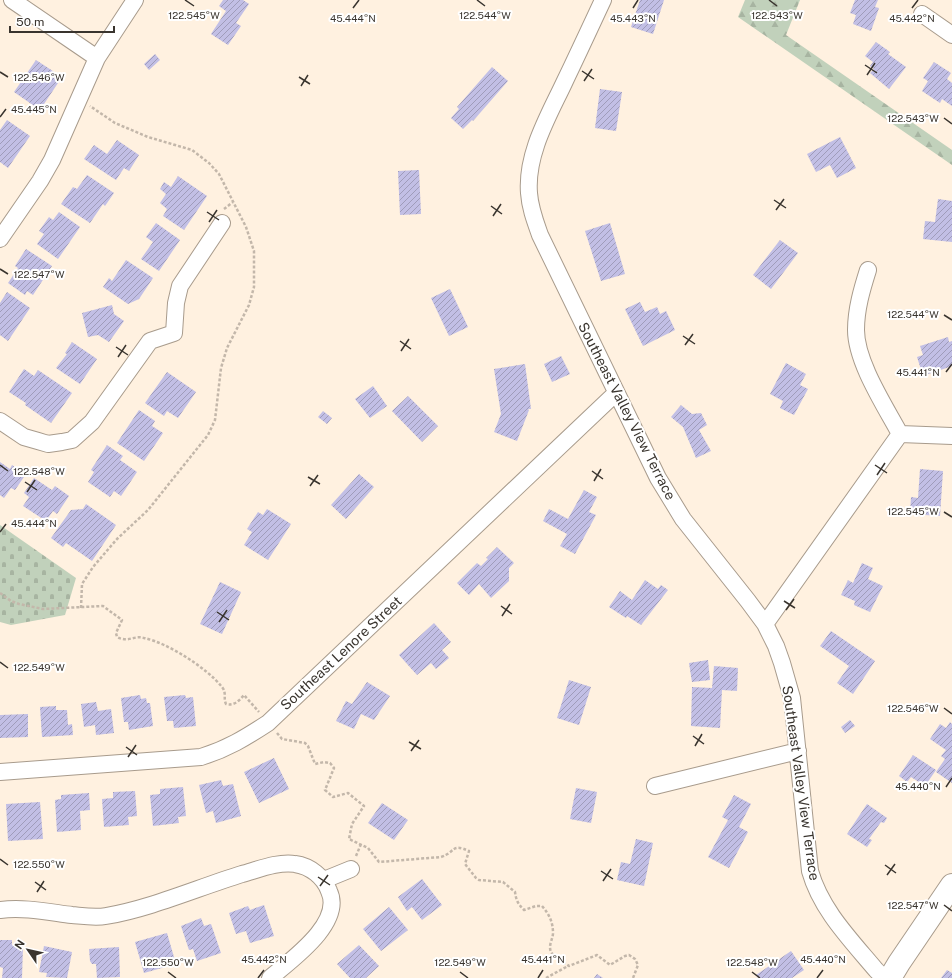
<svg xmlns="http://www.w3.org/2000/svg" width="952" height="978" viewBox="0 0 952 978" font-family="'Public Sans',sans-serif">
	<defs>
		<pattern id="forest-firs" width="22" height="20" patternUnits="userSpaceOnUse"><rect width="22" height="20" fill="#c1d1bb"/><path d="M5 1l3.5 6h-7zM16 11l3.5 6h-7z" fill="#a7b4a1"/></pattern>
		<pattern id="cemetery-stones" width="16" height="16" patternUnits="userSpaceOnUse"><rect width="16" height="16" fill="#c1d1bb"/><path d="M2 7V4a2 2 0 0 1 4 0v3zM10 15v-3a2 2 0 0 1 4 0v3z" fill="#a7b4a1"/></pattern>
		<pattern id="building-hatch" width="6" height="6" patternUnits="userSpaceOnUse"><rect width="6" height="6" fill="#c2bfe5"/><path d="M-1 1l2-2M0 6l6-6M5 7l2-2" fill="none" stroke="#9f9cba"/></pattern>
	</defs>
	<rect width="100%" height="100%" fill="#fff1e0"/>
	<path fill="url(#forest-firs)" d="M 745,0 L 800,0 L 786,35 L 952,150 L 952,165 L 738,17 Z"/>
	<path fill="url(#cemetery-stones)" d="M 0,525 L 76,578 L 65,615 L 11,625 L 0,622 Z"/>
	<path fill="url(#building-hatch)" d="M 223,0 L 243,0 L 249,4 L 236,23 L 241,26 L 228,45 L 211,34 L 226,11 L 219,6 Z
		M 640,0 L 664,0 L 653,34 L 631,27 Z
		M 855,0 L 878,0 L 875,7 L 879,8 L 871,31 L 853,24 L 856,15 L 850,13 Z
		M 876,42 L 890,52 L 888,54 L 906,67 L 889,89 L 870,73 L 874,69 L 870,66 L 873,62 L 865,56 Z
		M 155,54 L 160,60 L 149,70 L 144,64 Z
		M 36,60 L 62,77 L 40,110 L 14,92 Z
		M 934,62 L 951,73 L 947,79 L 952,83 L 952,106 L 942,99 L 940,103 L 922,91 L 928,81 L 923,78 Z
		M 492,67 L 508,81 L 473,121 L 472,120 L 463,129 L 451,118 L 459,109 L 457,107 Z
		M 600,89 L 622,92 L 616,131 L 595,128 Z
		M 7,120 L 30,136 L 8,168 L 0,162 L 0,130 Z
		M 840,137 L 856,168 L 837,178 L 830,165 L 816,172 L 807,154 Z
		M 117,140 L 139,155 L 129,171 L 124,168 L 116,180 L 84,159 L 94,145 L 107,154 Z
		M 419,170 L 421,214 L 400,215 L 398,171 Z
		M 87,175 L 114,193 L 105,206 L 103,204 L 90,223 L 61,204 L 73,187 L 77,189 Z
		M 178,176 L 207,196 L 184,230 L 163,216 L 167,209 L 160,203 L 166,194 L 160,189 L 164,182 L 171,187 Z
		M 938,199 L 952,201 L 952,242 L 923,239 L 925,221 L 935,222 Z
		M 59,212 L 80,227 L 58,259 L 37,244 L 44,234 L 39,231 L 49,217 L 53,220 Z
		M 156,223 L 180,240 L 159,271 L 141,259 L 153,242 L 146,237 Z
		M 610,223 L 625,274 L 601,281 L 585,231 Z
		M 780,240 L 798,253 L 771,289 L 753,275 Z
		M 26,249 L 52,266 L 33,295 L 27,291 L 25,295 L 8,283 L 18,268 L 15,266 Z
		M 126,260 L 153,278 L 139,299 L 128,304 L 103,287 L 109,278 L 112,281 Z
		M 450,289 L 468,327 L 449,336 L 431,298 Z
		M 7,292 L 30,308 L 8,341 L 0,335 L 0,303 Z
		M 640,302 L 645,312 L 657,307 L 660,314 L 666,311 L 675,330 L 643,346 L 625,309 Z
		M 112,305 L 114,314 L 124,321 L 109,342 L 98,335 L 88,337 L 82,313 Z
		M 948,337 L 949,342 L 952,341 L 952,366 L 923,376 L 917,357 L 923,355 L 920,346 Z
		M 72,342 L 97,359 L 80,384 L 56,368 L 67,354 L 65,353 Z
		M 561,356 L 570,374 L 552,382 L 544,364 Z
		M 786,363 L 806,374 L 800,385 L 808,389 L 794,415 L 780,408 L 783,401 L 770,394 Z
		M 525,364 L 531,409 L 528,409 L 529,410 L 517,441 L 494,432 L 501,414 L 494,369 Z
		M 24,369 L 34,376 L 38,370 L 72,393 L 51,423 L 25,405 L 26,403 L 9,392 Z
		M 167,372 L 196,392 L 178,418 L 167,411 L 164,416 L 145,403 Z
		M 373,386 L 387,406 L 370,418 L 355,399 Z
		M 408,396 L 438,426 L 422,442 L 392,411 Z
		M 681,405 L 692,414 L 701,413 L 707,425 L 699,430 L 711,451 L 696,458 L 683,427 L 671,417 Z
		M 139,410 L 155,421 L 152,426 L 163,433 L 144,461 L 117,443 Z
		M 323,411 L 332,418 L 327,424 L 318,417 Z
		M 107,445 L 123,456 L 120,460 L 137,472 L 121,496 L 114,491 L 110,497 L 88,482 L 94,472 L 91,470 Z
		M 0,462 L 10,469 L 12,465 L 26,474 L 15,490 L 11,488 L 4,498 L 0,495 Z
		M 920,469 L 943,471 L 940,516 L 910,514 L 911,497 L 918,498 Z
		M 359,474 L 374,487 L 346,519 L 331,505 Z
		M 34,478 L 52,490 L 55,486 L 69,496 L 57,514 L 53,511 L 46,521 L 23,506 L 29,497 L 24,493 Z
		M 584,490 L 597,497 L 589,512 L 596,515 L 575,554 L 560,546 L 567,534 L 543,521 L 549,509 L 568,519 Z
		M 86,504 L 116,525 L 92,561 L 66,543 L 63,547 L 51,538 L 71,510 L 83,509 Z
		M 267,509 L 291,524 L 268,560 L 244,545 L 252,532 L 247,529 L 258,512 L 263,515 Z
		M 497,547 L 514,563 L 509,568 L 509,581 L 491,598 L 479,584 L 469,595 L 457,583 L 477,563 L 481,566 L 488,559 L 486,558 Z
		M 862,563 L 873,568 L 868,579 L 883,586 L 870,612 L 854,605 L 855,601 L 841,595 L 848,580 L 853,583 Z
		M 645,580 L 658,589 L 661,585 L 668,590 L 641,625 L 627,616 L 626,618 L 609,607 L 620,591 L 632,600 Z
		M 220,582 L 241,592 L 222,634 L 200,624 Z
		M 434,623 L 451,642 L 442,650 L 449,658 L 436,669 L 431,663 L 417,675 L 399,655 Z
		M 831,631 L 875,661 L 853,694 L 837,683 L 849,666 L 820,646 Z
		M 708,660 L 710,680 L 692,682 L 689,663 Z
		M 714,666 L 738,668 L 737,691 L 722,690 L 720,728 L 691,726 L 692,687 L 712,688 Z
		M 569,680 L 591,687 L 579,725 L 557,718 Z
		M 367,682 L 390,696 L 374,720 L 361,714 L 354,729 L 336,721 L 346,701 L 352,704 Z
		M 140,695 L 141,699 L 146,698 L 147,703 L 150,703 L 153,726 L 129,730 L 128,722 L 124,722 L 121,698 Z
		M 185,695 L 186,698 L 193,697 L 196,726 L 174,728 L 173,721 L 167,721 L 164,697 Z
		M 96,702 L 98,711 L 111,709 L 114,733 L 96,735 L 95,725 L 84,727 L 81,704 Z
		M 56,706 L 56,710 L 67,710 L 68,725 L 72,724 L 73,735 L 42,737 L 40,707 Z
		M 28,714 L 28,737 L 0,738 L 0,715 Z
		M 850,720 L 855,726 L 845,733 L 841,727 Z
		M 950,722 L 952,724 L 952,783 L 936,772 L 945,759 L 941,756 L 946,750 L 930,739 L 940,724 L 946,728 Z
		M 913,755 L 936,770 L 925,786 L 911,777 L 907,782 L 899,776 Z
		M 274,758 L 289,789 L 259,803 L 244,772 Z
		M 221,780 L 223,786 L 233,784 L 241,816 L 216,823 L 213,811 L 206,813 L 199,785 Z
		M 183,787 L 186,816 L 178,817 L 179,823 L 153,826 L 150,795 L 160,794 L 160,789 Z
		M 576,788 L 597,792 L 591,823 L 570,819 Z
		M 135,791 L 137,816 L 128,817 L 129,825 L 104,827 L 102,799 L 113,798 L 113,792 Z
		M 89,793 L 90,810 L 80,811 L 81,830 L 57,832 L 55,800 L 61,799 L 61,795 Z
		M 734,795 L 751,804 L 739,827 L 748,832 L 729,868 L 708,857 L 728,820 L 722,817 Z
		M 40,802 L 43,839 L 8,841 L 6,804 Z
		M 382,803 L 408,820 L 394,840 L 368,823 Z
		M 867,804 L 887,818 L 884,823 L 881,822 L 869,839 L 872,840 L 867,847 L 847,834 Z
		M 636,839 L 653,843 L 644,886 L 617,880 L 621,862 L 630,864 Z
		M 422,879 L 442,905 L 422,920 L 412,907 L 407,911 L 398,897 Z
		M 264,905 L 274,936 L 250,943 L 246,931 L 236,934 L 229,913 L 248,906 L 250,910 Z
		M 389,907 L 408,930 L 381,951 L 363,929 Z
		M 201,918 L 204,926 L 211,924 L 221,953 L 197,961 L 193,949 L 189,950 L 181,926 Z
		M 167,933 L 176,964 L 144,973 L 135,942 Z
		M 0,940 L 12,940 L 12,945 L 23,946 L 22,978 L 2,978 L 3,968 L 0,967 Z
		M 359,945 L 379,966 L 366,978 L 350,978 L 337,964 Z
		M 44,946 L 72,952 L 67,978 L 46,977 L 47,973 L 39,972 Z
		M 119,947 L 120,977 L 97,978 L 96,964 L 92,964 L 90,961 L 89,949 Z
		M 791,951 L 804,970 L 792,978 L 758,978 L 756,975 Z
		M 947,970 L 952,973 L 952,978 L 941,978 Z
		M 597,974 L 603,978 L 594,978 Z"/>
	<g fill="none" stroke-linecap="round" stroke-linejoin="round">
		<defs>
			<path id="street" d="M 12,0 L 97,58
				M 603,0 C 590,28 577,56 564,83 C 548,117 526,154 529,193 C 530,208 535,221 540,235 L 658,478 L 683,519 L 748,601 L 765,624 L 776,646 L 782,663 L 792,698 L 810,871 C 821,910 851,940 876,970 L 884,978
				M 922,14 L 952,35
				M 0,239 L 40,181 L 52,160 L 97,58 L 135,0
				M 868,270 C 862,289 856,309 856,330 C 856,362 885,406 900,434
				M 0,421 L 24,437 L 38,441 L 48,444 L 62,442 L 72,440 L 92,422 L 150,341 L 174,333 L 176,303 L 180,286 L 222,223
				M 765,624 L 900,434 L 952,436
				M 0,772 L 201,757 C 227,749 245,738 268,723 L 616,393
				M 655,786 L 798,751
				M 324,880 L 351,869
				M 0,910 C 24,907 48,912 72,915 C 83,916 95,918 106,916 C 152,908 197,888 242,874 C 257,870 279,861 295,864 C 310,866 324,877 329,891 C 344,923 291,960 270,978"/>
			<path id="secondary" d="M 890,978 L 899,963 L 952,885"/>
		</defs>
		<use href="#street" stroke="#a89b8c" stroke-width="18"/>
		<use href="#secondary" stroke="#a89b8c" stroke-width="24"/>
		<path stroke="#c3b7aa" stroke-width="2.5" stroke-dasharray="3 2" stroke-linecap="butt" d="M 224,209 L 233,202
			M 0,593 L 11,601 L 19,604 L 43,609 L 103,606 L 122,620 L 116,633 L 117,637 C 128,643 134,635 144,638 C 168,643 207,668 222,687 C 227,693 223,698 226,704 C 234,706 239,701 244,695 L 259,712
			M 81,608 L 82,584 L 93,567 L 117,539 L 148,510 L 208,435 L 215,420 L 221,368 L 227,348 L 249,305 L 254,287 L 254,251 L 246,227 L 219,174 L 209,163 L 192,150 L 148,137 L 115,123 L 90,106
			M 277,733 L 282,739 L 305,743 L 308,746 L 315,764 L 324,762 L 330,763 L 334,768 L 325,790 L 333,797 L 348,793 L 364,806 L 352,824 L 349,839 L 368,848 L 379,862 L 441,857 C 456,852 451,843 469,851 L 465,864 L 476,878 L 479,880 L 503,882 L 515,892 C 516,900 518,904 524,910 L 536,906 L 542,906 C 549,914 553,922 553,933 C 553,939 548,945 551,952 C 555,958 563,962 569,966 L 597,955 L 610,965 L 625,956 L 629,955 L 635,959 L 638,965 L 633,978
			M 356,856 L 361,844
			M 546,978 L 568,966"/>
		<use href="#street" stroke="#fff" stroke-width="16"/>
		<use href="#secondary" stroke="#fff" stroke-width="22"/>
	</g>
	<path fill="none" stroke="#39342e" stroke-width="1.5" d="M 185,0 L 194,6M 477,0 L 485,6M 769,0 L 777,6M 353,8 L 359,0M 633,8 L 638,0M 912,8 L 918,0M 865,65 L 877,73M 582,71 L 594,79M 0,72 L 8,77M 867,75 L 875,63M 299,77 L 310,84M 584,81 L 592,69M 301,86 L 308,75M 0,117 L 6,109M 944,118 L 952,124M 774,200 L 786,208M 491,206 L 502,214M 776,210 L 784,199M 207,212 L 219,220M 493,216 L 501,204M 209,222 L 217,210M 0,269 L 8,274M 944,315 L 952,320M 683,336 L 695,344M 400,341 L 411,349M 685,345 L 693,334M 116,347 L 128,355M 401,351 L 409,339M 118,357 L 126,345M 946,372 L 952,364M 0,465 L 8,471M 875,465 L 887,473M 592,471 L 603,479M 877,475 L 885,463M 308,477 L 320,484M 594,481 L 601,469M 25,482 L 37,490M 310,486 L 318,475M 27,492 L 35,480M 944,512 L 952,517M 0,532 L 6,524M 784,601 L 795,608M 501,606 L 512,614M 786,610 L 794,599M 217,612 L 229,620M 502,616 L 510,604M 219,622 L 227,610M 0,662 L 8,668M 944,708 L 952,714M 693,736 L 704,744M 409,742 L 421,749M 695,746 L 702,734M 126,747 L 137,755M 411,751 L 419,740M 128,757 L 136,745M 946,787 L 952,778M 0,859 L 8,865M 885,865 L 896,873M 601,871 L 613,879M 887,875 L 895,864M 318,877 L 330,885M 603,881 L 611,869M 35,882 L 46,890M 320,886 L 328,875M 37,892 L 44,881M 944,905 L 952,911M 168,972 L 176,978M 460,972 L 468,978M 752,972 L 760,978M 258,978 L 264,970M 538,978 L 543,970M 817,978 L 823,970"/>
	<g text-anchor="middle" stroke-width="4" stroke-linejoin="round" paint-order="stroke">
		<g font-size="14" fill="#39342e" stroke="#fff">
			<text transform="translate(627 411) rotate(63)" y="5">Southeast Valley View Terrace</text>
			<text transform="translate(341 653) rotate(-43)" y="5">Southeast Lenore Street</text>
			<text transform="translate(801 783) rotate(82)" y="5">Southeast Valley View Terrace</text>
		</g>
	</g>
	<g font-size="10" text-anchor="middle" fill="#39342e" stroke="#fff" stroke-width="4" stroke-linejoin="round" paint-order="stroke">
		<text x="194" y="19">122.545°W</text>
		<text x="485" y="19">122.544°W</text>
		<text x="777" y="19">122.543°W</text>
		<text x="353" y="22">45.444°N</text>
		<text x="633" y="22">45.443°N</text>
		<text x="912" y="22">45.442°N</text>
		<text x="39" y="81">122.546°W</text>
		<text x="34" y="113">45.445°N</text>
		<text x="913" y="122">122.543°W</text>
		<text x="39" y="278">122.547°W</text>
		<text x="913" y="318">122.544°W</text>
		<text x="918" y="376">45.441°N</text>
		<text x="39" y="475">122.548°W</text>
		<text x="913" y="515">122.545°W</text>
		<text x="34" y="527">45.444°N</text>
		<text x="39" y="671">122.549°W</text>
		<text x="913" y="712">122.546°W</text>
		<text x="918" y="790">45.440°N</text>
		<text x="39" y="868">122.550°W</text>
		<text x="913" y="909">122.547°W</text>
		<text x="264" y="963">45.442°N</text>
		<text x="543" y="963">45.441°N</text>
		<text x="823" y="963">45.440°N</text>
		<text x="168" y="966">122.550°W</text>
		<text x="460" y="966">122.549°W</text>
		<text x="752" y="966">122.548°W</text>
	</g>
	<g transform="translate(28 950) rotate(304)" stroke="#ffffff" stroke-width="3" paint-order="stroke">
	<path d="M0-3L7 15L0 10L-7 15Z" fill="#39342e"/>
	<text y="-6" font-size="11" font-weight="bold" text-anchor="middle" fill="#39342e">N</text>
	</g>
	<path d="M10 26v6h104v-6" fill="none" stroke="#39342e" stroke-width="2"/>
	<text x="16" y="26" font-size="12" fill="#39342e" stroke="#ffffff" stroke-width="3" paint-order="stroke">50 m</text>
</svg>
